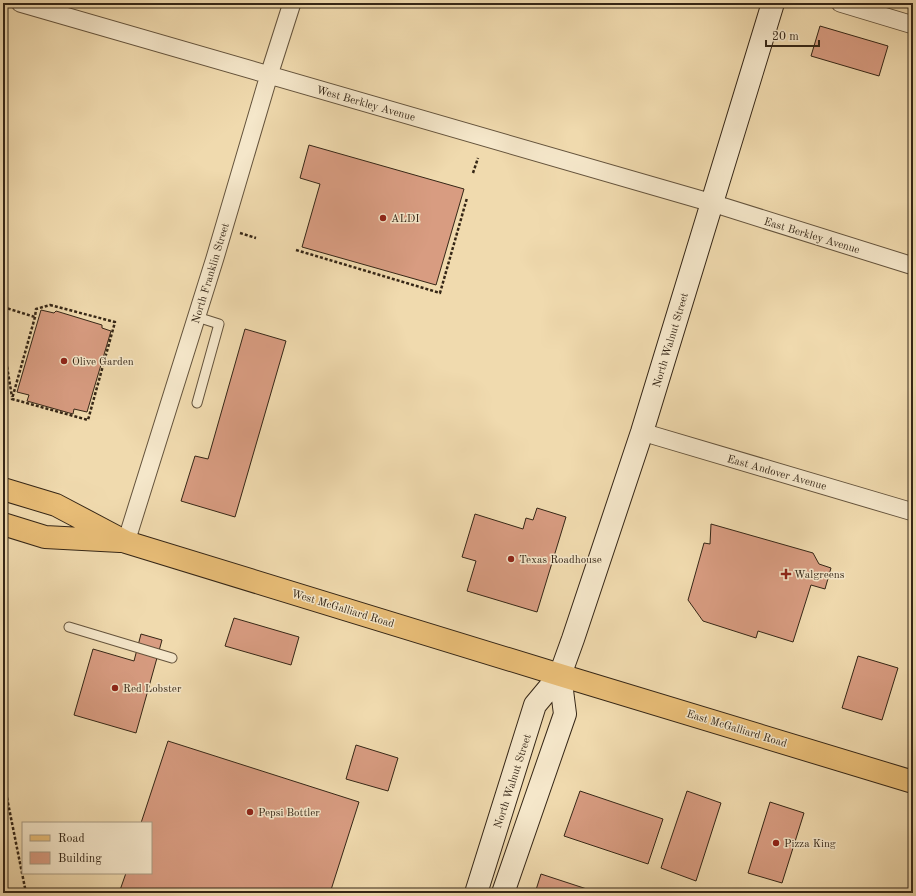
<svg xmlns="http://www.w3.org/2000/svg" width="916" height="896" viewBox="0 0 916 896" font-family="'Old Standard TT',serif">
	<rect width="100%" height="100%" fill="#f0daae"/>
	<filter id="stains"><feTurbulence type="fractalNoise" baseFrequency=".005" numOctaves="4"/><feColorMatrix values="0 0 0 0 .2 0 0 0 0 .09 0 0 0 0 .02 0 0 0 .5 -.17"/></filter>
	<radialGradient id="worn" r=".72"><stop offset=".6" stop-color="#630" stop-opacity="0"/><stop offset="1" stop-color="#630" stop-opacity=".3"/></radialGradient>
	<path fill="#d89c81" stroke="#352616" d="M 820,26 L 888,46 L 879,76 L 811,56 Z
		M 309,145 L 464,189 L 436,285 L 302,247 L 320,184 L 300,178 Z
		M 41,310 L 54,313 L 56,311 L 102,325 L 102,328 L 111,331 L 87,412 L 74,409 L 73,414 L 27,401 L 29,395 L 17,392 Z
		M 245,329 L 286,341 L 235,517 L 181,501 L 195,456 L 208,459 Z
		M 537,508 L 566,517 L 537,612 L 467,591 L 476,561 L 462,557 L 475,514 L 523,529 L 526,518 L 533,520 Z
		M 711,524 L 813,553 L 819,564 L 831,568 L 825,589 L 811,585 L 793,642 L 758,631 L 756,638 L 703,621 L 688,600 L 704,543 L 710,544 Z
		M 234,618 L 299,637 L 291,665 L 225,646 Z
		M 141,634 L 162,640 L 136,733 L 74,715 L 93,649 L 134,661 Z
		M 858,656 L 898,668 L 882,720 L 842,708 Z
		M 168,741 L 359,802 L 330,893 L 119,893 L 126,873 L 151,873 L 151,823 L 141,823 Z
		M 356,745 L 398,758 L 388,791 L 346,779 Z
		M 580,791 L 663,819 L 648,864 L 564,836 Z
		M 687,791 L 721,803 L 696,881 L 661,868 Z
		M 770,802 L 804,813 L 782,883 L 748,873 Z
		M 541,874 L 599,893 L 535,893 Z"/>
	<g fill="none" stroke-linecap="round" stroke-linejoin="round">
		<defs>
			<path id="service" d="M 197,317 L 219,324 L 197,403
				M 69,627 L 172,658"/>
			<path id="minor" d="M 20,3 L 712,203 L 913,266
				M 840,3 L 913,25
				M 642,432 L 913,512
				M 126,542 L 215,258 L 269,75 L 292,3"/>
			<path id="secondary" d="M 476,893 L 535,705 L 560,675 L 573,639 L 642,432 L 773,3
				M 503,893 L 565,714 L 560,675"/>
			<path id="primary" d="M 3,489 L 56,505 L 126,542 L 560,675 L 913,782
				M 3,524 L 45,537 L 120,541"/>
		</defs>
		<use href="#service" stroke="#64533c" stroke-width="11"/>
		<use href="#minor" stroke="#64533c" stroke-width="19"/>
		<use href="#secondary" stroke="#352616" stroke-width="24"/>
		<use href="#primary" stroke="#352616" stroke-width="24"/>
		<path stroke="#352616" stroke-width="2.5" stroke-dasharray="3 2" stroke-linecap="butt" d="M 473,173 L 478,158
			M 240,233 L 256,238
			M 296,250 L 440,293 L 467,198
			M 50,305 L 115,322 L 88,420 L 12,399 L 35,317 L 36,309 Z
			M 3,307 L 35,317
			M 3,342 L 12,397
			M 3,778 L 26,893"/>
		<use href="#service" stroke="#f5e7ca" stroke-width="9"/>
		<use href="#minor" stroke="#f5e7ca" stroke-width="17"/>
		<use href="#secondary" stroke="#f5e7ca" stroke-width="22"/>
		<use href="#primary" stroke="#e8bd77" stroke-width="22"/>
	</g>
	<g fill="#8f2418" stroke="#f5e7ca" stroke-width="1.5">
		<circle cx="383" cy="218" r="4"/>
		<circle cx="64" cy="361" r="4"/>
		<circle cx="511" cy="559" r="4"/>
		<path d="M784 568h4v4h4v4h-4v4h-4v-4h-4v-4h4z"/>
		<circle cx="115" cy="688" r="4"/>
		<circle cx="250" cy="812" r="4"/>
		<circle cx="776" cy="843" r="4"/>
	</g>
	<g text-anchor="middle" stroke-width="3" stroke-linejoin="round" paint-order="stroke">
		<g font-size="11" fill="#352616" stroke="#f5e7ca">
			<text transform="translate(366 103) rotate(16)" y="4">West Berkley Avenue</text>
			<text transform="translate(812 235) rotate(17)" y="4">East Berkley Avenue</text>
			<text transform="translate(210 273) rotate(-73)" y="4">North Franklin Street</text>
			<text transform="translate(670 340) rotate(-73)" y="4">North Walnut Street</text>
			<text transform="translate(777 472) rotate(16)" y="4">East Andover Avenue</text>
			<text transform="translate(343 608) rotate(17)" y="4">West McGalliard Road</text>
			<text transform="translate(737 728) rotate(17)" y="4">East McGalliard Road</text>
			<text transform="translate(512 781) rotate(-72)" y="4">North Walnut Street</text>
		</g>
		<g font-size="11" fill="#352616" stroke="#f5e7ca" text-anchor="start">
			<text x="391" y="222">ALDI</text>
			<text x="72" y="365">Olive Garden</text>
			<text x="519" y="563">Texas Roadhouse</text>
			<text x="794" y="578">Walgreens</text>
			<text x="123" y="692">Red Lobster</text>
			<text x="258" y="816">Pepsi Bottler</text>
			<text x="784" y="847">Pizza King</text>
		</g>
	</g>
	<rect width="916" height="896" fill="none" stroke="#f0daae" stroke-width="16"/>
	<rect x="4" y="4" width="908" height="888" fill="none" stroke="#352616" stroke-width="2"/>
	<rect x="8" y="8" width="900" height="880" fill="none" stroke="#352616"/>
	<rect x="22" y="822" width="130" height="52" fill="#f5e7ca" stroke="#a89a82"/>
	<rect x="30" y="835" width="20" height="6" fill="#e8bd77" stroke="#a89a82"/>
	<text x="58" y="842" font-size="12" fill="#352616">Road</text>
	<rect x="30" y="852" width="20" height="12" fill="#d89c81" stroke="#a89a82"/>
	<text x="58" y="862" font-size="12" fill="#352616">Building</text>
	<path d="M766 40v6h53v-6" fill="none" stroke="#352616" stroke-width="2"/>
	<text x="772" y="40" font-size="12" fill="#352616" stroke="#f5e7ca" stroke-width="3" paint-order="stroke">20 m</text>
	<rect width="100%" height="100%" filter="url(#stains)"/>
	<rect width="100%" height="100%" fill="url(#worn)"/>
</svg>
